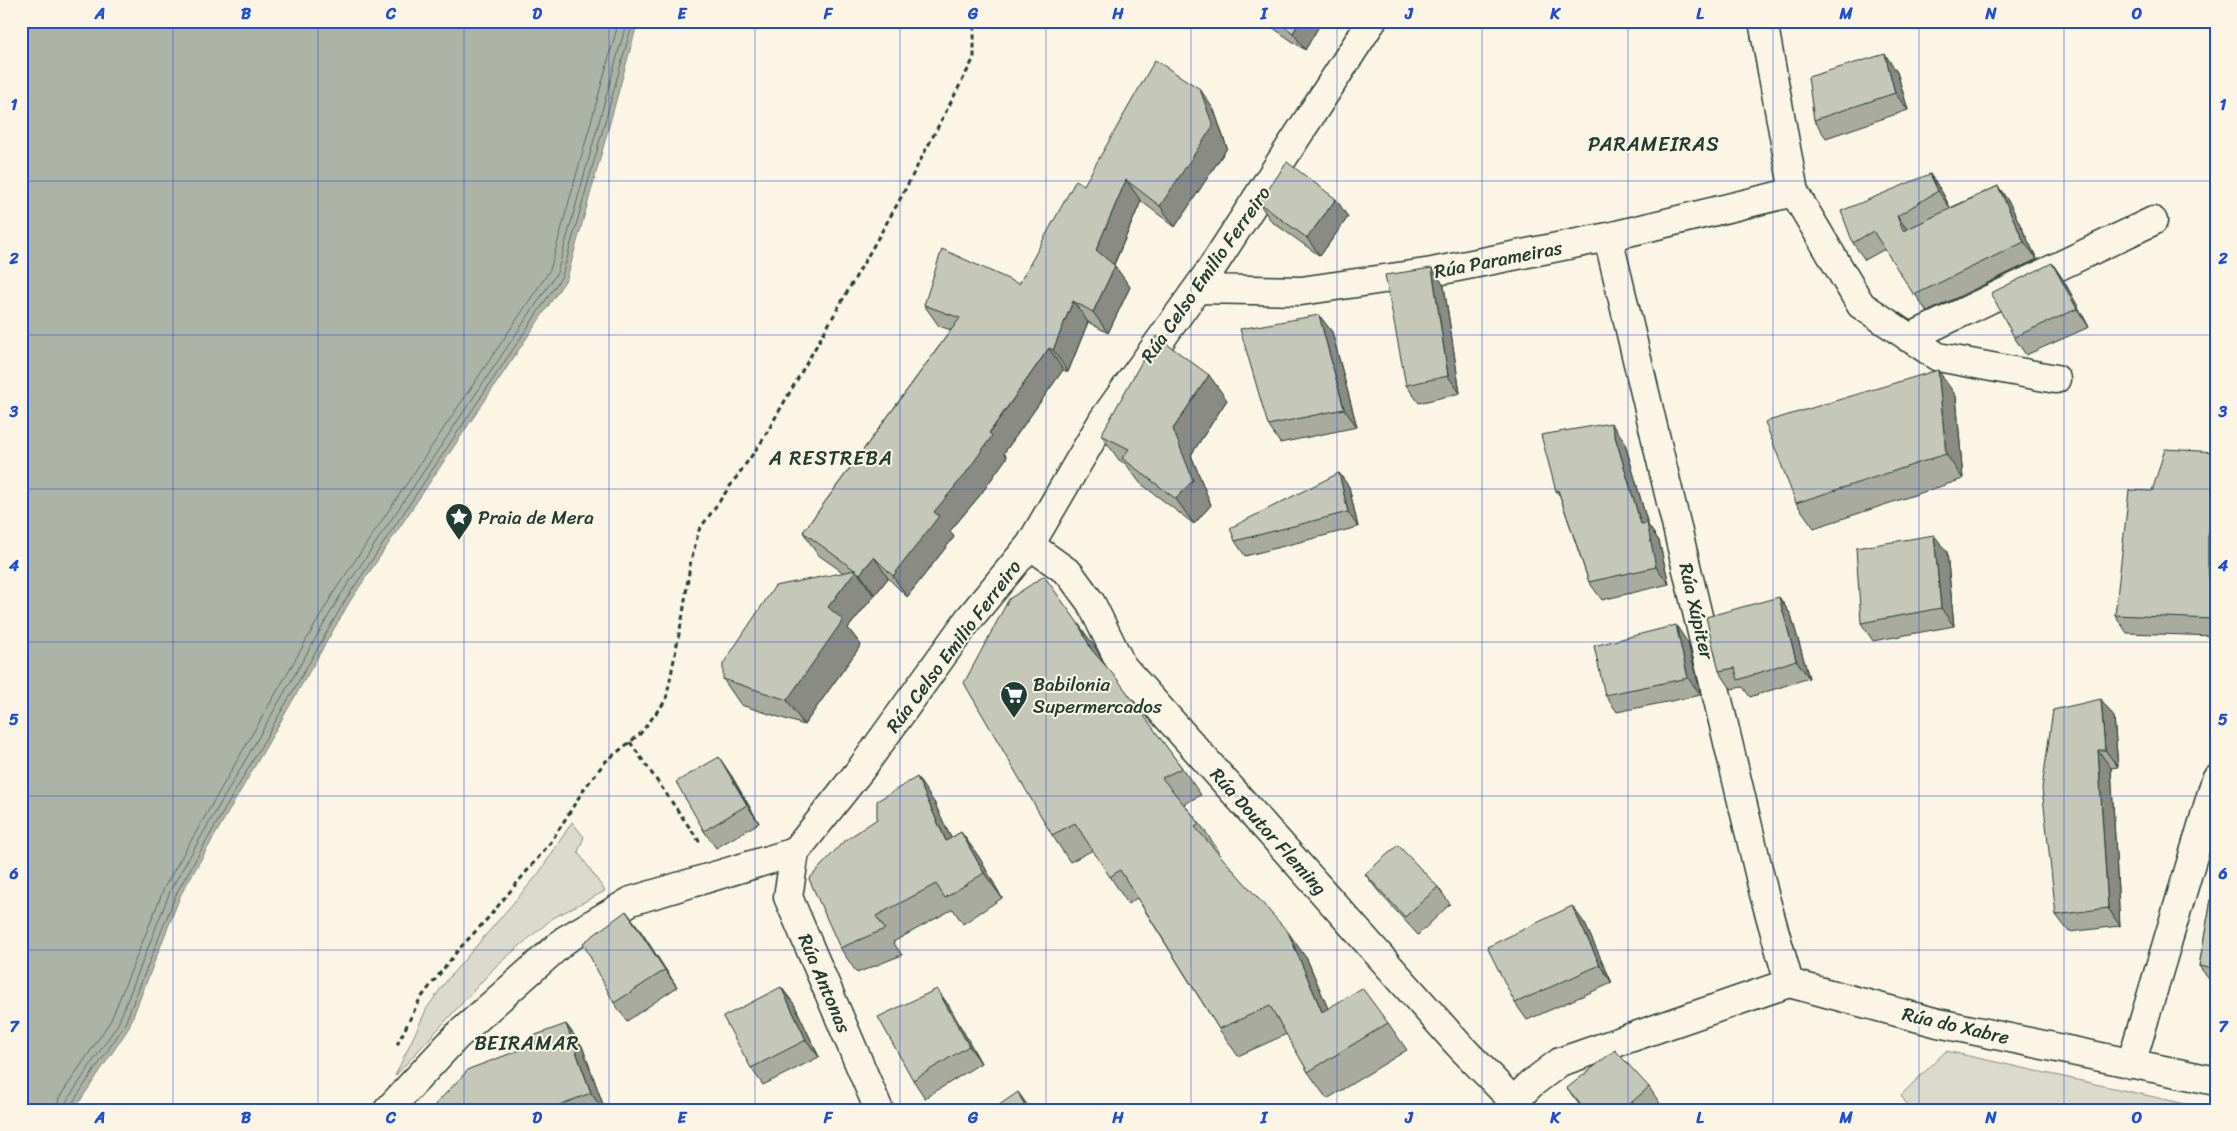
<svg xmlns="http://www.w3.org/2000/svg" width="2237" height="1131" viewBox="0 0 2237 1131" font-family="Sriracha,sans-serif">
	<rect width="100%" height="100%" fill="#fcf5e5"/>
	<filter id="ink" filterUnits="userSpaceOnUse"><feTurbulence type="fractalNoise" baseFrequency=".02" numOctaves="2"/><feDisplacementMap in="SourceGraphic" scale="10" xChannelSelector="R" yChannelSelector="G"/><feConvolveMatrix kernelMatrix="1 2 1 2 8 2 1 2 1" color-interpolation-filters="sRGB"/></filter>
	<g filter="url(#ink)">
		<path fill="#dcdacc" stroke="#7e8c80" d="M 572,822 L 584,837 L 578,852 L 605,891 L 553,918 L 496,966 L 395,1076 L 427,1008 L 447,980 L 539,873 Z
			M 1946,1051 L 2213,1110 L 1910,1110 L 1901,1095 Z"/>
		<path fill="#aeb3a7" stroke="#758479" d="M 21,21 L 638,21 L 567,278 L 350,601 L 181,894 L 128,1029 L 74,1110 L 21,1110 Z"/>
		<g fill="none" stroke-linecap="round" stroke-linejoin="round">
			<path stroke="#586c62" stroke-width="1" d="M 56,1110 L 59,1098 L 111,1020 L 165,886 L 334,592 L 550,270 L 619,21
				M 64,1110 L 66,1102 L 118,1024 L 171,889 L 340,596 L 557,273 L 627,21
				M 70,1110 L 71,1105 L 124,1026 L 177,892 L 346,599 L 562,276 L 633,21"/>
			<defs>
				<path id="minor" d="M 1763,21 L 1794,192 L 1861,305 L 1938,357 L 2056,379
					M 1608,237 L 1764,894 L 1789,983
					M 1197,289 L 1301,291 L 1432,272 L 1608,237 L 1794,192
					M 1909,338 L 2153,221
					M 1030,545 L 1069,573 L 1091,603 L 1122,666 L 1458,1044 L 1522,1110
					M 795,852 L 788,897 L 879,1110
					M 2131,1064 L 2216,779
					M 1514,1101 L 1531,1084 L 1560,1062 L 1789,983 L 1938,1023 L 2216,1081
					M 388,1110 L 456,1037 L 565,940 L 631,901 L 795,852 L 861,769 L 968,620 L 1030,545 L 1103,420 L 1209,272 L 1372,21"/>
			</defs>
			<use href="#minor" stroke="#1f3d34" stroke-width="31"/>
			<path stroke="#1f3d34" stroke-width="3" stroke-dasharray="5 4" stroke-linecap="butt" d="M 630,742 L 701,844
				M 397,1045 L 420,999 L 459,949 L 488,918 L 551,842 L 584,789 L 605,762 L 640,734 L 666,700 L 683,614 L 690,565 L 699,530 L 762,441 L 898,203 L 974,58 L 974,21"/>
			<use href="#minor" stroke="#fcf5e5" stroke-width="28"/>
		</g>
		<path fill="#a9ab9f" stroke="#1f3d34" d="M 1263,21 L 1322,21 L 1305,50 Z
			M 1897,72 L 1908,110 L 1826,138 L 1814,120 Z
			M 1214,110 L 1227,148 L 1175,227 L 1141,201 L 1114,265 L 1130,287 L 1108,333 L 1088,322 L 1068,372 L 1063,370 L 1004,453 L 1007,457 L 981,494 L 950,531 L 954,537 L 907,597 L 888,578 L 875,595 L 872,593 L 874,596 L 848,628 L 861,645 L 804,725 L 741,705 L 723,679 L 844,573 L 817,554 L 803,532 L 951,330 L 939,326 L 924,305 L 1019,284 L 1084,185 Z
			M 1930,174 L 1942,192 L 1950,208 L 1998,186 L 2010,204 L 2037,259 L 1927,312 L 1885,249 L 1865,260 L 1853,243 Z
			M 1259,203 L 1348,217 L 1320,256 L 1271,221 Z
			M 2052,263 L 2064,281 L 2089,327 L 2026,355 L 2014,337 Z
			M 1432,268 L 1444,286 L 1460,393 L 1419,403 L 1406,385 Z
			M 1319,315 L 1332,332 L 1357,427 L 1280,443 L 1268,425 Z
			M 1956,396 L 1963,479 L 1814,528 L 1796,503 Z
			M 1227,400 L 1191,455 L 1211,505 L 1194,524 L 1140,483 L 1126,464 L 1119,460 L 1101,435 Z
			M 1624,440 L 1648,525 L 1659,541 L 1669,584 L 1602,600 L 1589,582 L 1560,496 L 1556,491 Z
			M 2216,452 L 2216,636 L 2127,633 L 2115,615 L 2152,491 Z
			M 1339,473 L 1349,487 L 1358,527 L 1245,556 L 1235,541 Z
			M 1947,552 L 1954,626 L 1873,641 L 1861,623 Z
			M 1779,597 L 1791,615 L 1809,678 L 1750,697 L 1743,687 L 1731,689 L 1719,671 Z
			M 1688,643 L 1701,695 L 1617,712 L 1605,695 Z
			M 1097,650 L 1103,663 L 1182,768 L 1201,795 L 1184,804 L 1200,824 L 1219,851 L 1217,852 L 1307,959 L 1328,1009 L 1388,1023 L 1407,1050 L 1327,1099 L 1308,1072 L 1287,1034 L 1238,1056 L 1219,1029 L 1137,898 L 1128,904 L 1093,850 L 1070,862 L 1052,835 Z
			M 2053,710 L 2114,717 L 2118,767 L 2111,768 L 2120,926 L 2069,932 L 2056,915 Z
			M 731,775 L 759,823 L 716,848 L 704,831 Z
			M 934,802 L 951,838 L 961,832 L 979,857 L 1002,898 L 963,924 L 953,909 L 893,942 L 902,955 L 857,973 L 840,948 Z
			M 2216,872 L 2216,986 L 2213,985 L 2199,966 Z
			M 1365,874 L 1438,887 L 1450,904 L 1418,935 L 1378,891 Z
			M 1572,906 L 1585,924 L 1612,983 L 1527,1020 L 1515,1003 Z
			M 626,911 L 677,987 L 627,1021 L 614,1003 Z
			M 781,987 L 794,1004 L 819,1057 L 763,1085 L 751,1068 Z
			M 937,989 L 949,1006 L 981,1063 L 925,1098 L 913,1080 Z
			M 566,1024 L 582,1046 L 605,1110 L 430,1110 L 536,1044 Z
			M 1649,1087 L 1661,1105 L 1656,1110 L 1583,1110 L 1567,1088 Z"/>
		<path fill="#8a8b82" stroke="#1f3d34" d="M 1300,21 L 1322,21 L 1305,50 L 1293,33 Z
			M 1885,54 L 1897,72 L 1908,110 L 1895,93 Z
			M 1200,89 L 1214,110 L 1227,148 L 1175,227 L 1160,206 Z
			M 1930,174 L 1942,192 L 1951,209 L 1938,191 Z
			M 1126,180 L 1141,201 L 1111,271 L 1096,250 Z
			M 1998,186 L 2010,204 L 2037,259 L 2024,242 Z
			M 1336,199 L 1348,217 L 1320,256 L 1307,238 Z
			M 1897,216 L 1910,233 L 1903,231 Z
			M 2052,263 L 2064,281 L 2089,327 L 2077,309 Z
			M 1115,266 L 1130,287 L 1108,333 L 1093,312 Z
			M 1432,268 L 1444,286 L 1460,393 L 1448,376 Z
			M 1073,301 L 1088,322 L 1068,372 L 1053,350 Z
			M 1319,315 L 1332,332 L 1357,427 L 1344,409 Z
			M 1049,348 L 1063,370 L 1004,453 L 1007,457 L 981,494 L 950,531 L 954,537 L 907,597 L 893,576 L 934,512 Z
			M 1938,370 L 1956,396 L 1963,479 L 1946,454 Z
			M 1209,375 L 1227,400 L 1191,455 L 1211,505 L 1194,524 L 1176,499 L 1173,429 Z
			M 1611,423 L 1624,440 L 1648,525 L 1659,541 L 1669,584 L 1656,567 L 1641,524 Z
			M 1339,473 L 1349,487 L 1358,527 L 1348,512 Z
			M 2208,530 L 2216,541 L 2216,622 L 2213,619 L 2208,564 Z
			M 1934,535 L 1947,552 L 1954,626 L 1941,608 Z
			M 874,557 L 888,578 L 875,595 L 860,574 Z
			M 856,570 L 874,596 L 848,628 L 861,645 L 804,725 L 787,700 L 828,607 Z
			M 1779,597 L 1791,615 L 1809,678 L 1796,660 Z
			M 1078,623 L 1097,650 L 1110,676 L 1091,649 Z
			M 1676,625 L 1688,643 L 1701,695 L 1688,678 Z
			M 2101,699 L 2114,717 L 2118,767 L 2105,750 Z
			M 2098,750 L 2111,768 L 2120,926 L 2108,908 Z
			M 719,757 L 731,775 L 759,823 L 747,805 Z
			M 917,777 L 934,802 L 964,866 L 946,841 Z
			M 961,832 L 979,857 L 1002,898 L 984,873 Z
			M 1572,906 L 1585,924 L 1612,983 L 1600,965 Z
			M 626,911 L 639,928 L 677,987 L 665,970 Z
			M 1288,932 L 1307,959 L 1341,1039 L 1322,1012 Z
			M 781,987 L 794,1004 L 819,1057 L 806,1040 Z
			M 937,989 L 949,1006 L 981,1063 L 969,1046 Z
			M 566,1024 L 582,1046 L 605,1110 L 603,1110 L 591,1093 Z
			M 1018,1092 L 1031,1110 L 1027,1110 Z"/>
		<path fill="#c5c7b9" stroke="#1f3d34" d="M 1276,21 L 1300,21 L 1293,33 Z
			M 1885,54 L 1895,93 L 1814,120 L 1808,77 Z
			M 1155,60 L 1200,89 L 1213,126 L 1160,206 L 1126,180 L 1096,250 L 1115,266 L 1093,312 L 1073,301 L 1053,350 L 1049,348 L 989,433 L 992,436 L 966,473 L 934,512 L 939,516 L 893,576 L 874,557 L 860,574 L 803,532 L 960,318 L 924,305 L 942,249 L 1019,284 L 1076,180 L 1084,185 Z
			M 1287,162 L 1336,199 L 1307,238 L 1259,203 Z
			M 1930,174 L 1938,191 L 1897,216 L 1903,231 L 1998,186 L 2024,242 L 1914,295 L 1873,231 L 1853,243 L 1841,211 Z
			M 2052,263 L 2077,309 L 2014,337 L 1991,293 Z
			M 1432,268 L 1448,376 L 1406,385 L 1385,275 Z
			M 1319,315 L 1344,409 L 1268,425 L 1240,329 Z
			M 1156,336 L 1209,375 L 1173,429 L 1193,480 L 1176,499 L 1122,458 L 1129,449 L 1101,435 Z
			M 1938,370 L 1946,454 L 1796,503 L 1765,422 Z
			M 1611,423 L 1641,524 L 1647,523 L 1656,567 L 1589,582 L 1558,490 L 1556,491 L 1541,435 Z
			M 2165,449 L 2216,452 L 2216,529 L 2208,530 L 2208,564 L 2213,619 L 2115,615 L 2129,490 L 2152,491 Z
			M 1339,473 L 1348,512 L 1235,541 L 1230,528 Z
			M 1934,535 L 1941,608 L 1861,623 L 1856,548 Z
			M 856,570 L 828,607 L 843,620 L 787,700 L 723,679 L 723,664 L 775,586 Z
			M 1044,576 L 1078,623 L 1091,649 L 1118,680 L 1182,768 L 1162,778 L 1200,824 L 1195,827 L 1288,932 L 1322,1012 L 1362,988 L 1388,1023 L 1308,1072 L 1270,1006 L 1219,1029 L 1120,870 L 1110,877 L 1075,823 L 1052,835 L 964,683 L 1009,599 Z
			M 1779,597 L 1796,660 L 1738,680 L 1735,668 L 1719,671 L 1706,617 Z
			M 1676,625 L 1688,678 L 1605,695 L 1594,646 Z
			M 2101,699 L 2105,750 L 2098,750 L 2108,908 L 2056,915 L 2042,788 L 2053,710 Z
			M 719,757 L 747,805 L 704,831 L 676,782 Z
			M 917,777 L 946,841 L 961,832 L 984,873 L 945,898 L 936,884 L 876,916 L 885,929 L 840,948 L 809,879 L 843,842 L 877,819 L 877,801 Z
			M 1398,845 L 1438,887 L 1405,917 L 1365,874 Z
			M 2216,872 L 2216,969 L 2199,966 Z
			M 1572,906 L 1600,965 L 1515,1003 L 1487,947 Z
			M 626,911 L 665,970 L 614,1003 L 583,943 Z
			M 781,987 L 806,1040 L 751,1068 L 723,1017 Z
			M 937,989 L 969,1046 L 913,1080 L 878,1017 Z
			M 566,1024 L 591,1093 L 546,1110 L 430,1110 L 469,1069 L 536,1044 L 533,1036 Z
			M 1615,1050 L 1649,1087 L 1623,1110 L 1585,1110 L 1567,1088 Z
			M 1018,1092 L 1027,1110 L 992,1110 Z"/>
	</g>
	<path fill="none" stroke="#1d4ed8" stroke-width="1" stroke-opacity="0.55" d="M 173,21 L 173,1110M 318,21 L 318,1110M 464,21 L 464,1110M 609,21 L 609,1110M 755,21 L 755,1110M 900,21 L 900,1110M 1046,21 L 1046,1110M 1191,21 L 1191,1110M 1337,21 L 1337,1110M 1482,21 L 1482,1110M 1628,21 L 1628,1110M 1773,21 L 1773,1110M 1919,21 L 1919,1110M 2064,21 L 2064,1110M 21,181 L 2216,181M 21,335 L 2216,335M 21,489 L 2216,489M 21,642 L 2216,642M 21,796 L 2216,796M 21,950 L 2216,950"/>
	<defs>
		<symbol id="sight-pin" viewBox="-11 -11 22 30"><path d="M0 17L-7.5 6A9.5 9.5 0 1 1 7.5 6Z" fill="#1f3d34" stroke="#fcf5e5"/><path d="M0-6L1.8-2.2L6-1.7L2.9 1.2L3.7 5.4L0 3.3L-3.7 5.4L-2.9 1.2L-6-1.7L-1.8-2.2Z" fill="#fff"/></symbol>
		<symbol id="supermarket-pin" viewBox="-11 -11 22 30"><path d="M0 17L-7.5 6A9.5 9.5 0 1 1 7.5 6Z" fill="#1f3d34" stroke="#fcf5e5"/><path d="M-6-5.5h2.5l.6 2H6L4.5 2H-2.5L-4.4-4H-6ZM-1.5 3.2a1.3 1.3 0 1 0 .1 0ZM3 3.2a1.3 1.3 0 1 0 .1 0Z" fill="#fff"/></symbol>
	</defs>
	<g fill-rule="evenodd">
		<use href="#sight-pin" x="443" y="501" width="32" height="43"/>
		<use href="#supermarket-pin" x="998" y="679" width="32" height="43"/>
	</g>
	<g text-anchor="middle" stroke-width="4" stroke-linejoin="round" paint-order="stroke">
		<g font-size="19" fill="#1f3d34" stroke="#fcf5e5">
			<text transform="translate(1498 259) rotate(-11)" y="7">Rúa Parameiras</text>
			<text transform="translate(1205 274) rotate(-55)" y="7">Rúa Celso Emilio Ferreiro</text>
			<text transform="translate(1697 611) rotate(77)" y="7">Rúa Xúpiter</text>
			<text transform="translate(953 646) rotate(-53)" y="7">Rúa Celso Emilio Ferreiro</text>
			<text transform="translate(1269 831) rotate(48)" y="7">Rúa Doutor Fleming</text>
			<text transform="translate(825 983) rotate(67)" y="7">Rúa Antonas</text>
			<text transform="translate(1956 1025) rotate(13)" y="7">Rúa do Xabre</text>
		</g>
		<g font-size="19" fill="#1f3d34" stroke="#fcf5e5" text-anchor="start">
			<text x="478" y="524">Praia de Mera</text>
			<text x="1033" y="691">Babilonia<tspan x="1033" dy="22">Supermercados</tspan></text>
		</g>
		<g font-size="20" letter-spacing="1" fill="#1f3d34" stroke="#fcf5e5">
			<text x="1654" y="151">PARAMEIRAS</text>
			<text x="831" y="465">A RESTREBA</text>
			<text x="527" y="1050">BEIRAMAR</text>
		</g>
	</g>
	<rect width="2237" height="1131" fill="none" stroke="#fcf5e5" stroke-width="55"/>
	<rect x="28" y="28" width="2182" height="1076" fill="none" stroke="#1d4ed8" stroke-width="2"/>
	<g font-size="16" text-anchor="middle" font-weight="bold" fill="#1d4ed8">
		<text x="100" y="19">A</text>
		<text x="246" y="19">B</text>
		<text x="391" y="19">C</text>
		<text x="537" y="19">D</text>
		<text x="682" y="19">E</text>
		<text x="828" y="19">F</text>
		<text x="973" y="19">G</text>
		<text x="1118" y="19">H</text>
		<text x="1264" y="19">I</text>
		<text x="1409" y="19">J</text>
		<text x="1555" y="19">K</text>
		<text x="1700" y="19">L</text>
		<text x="1846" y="19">M</text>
		<text x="1991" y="19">N</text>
		<text x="2137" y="19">O</text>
		<text x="14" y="110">1</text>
		<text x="2223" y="110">1</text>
		<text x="14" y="264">2</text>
		<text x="2223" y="264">2</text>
		<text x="14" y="417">3</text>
		<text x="2223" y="417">3</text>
		<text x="14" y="571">4</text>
		<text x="2223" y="571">4</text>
		<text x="14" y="725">5</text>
		<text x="2223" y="725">5</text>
		<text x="14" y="879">6</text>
		<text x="2223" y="879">6</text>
		<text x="14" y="1032">7</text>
		<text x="2223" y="1032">7</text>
		<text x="100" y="1123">A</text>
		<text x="246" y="1123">B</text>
		<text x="391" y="1123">C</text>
		<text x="537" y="1123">D</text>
		<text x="682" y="1123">E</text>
		<text x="828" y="1123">F</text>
		<text x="973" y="1123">G</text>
		<text x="1118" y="1123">H</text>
		<text x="1264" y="1123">I</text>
		<text x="1409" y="1123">J</text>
		<text x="1555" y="1123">K</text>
		<text x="1700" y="1123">L</text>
		<text x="1846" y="1123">M</text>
		<text x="1991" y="1123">N</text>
		<text x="2137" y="1123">O</text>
	</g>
</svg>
